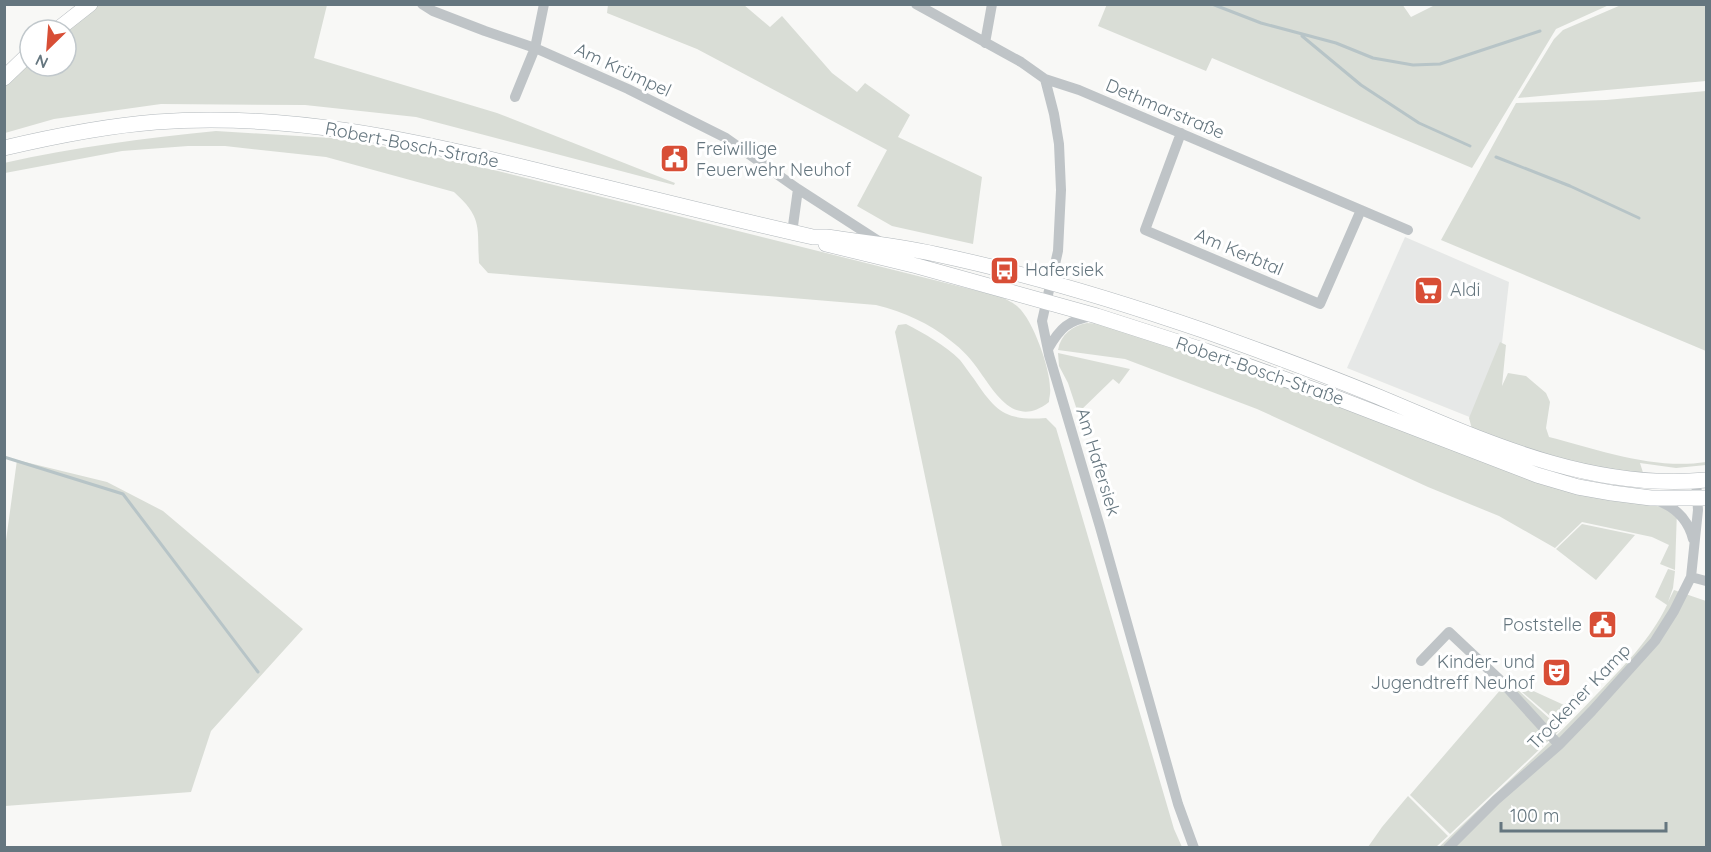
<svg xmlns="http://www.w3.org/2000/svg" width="1711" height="852" viewBox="0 0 1711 852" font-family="Quicksand,sans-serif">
	<rect width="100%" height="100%" fill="#f8f8f6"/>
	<path fill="#e6e8e7" d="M 1405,237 L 1509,282 L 1499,369 L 1477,420 L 1347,368 Z"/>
	<path fill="#d9ddd6" d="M 1107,4 L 1402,4 L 1411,17 L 1435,5 L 1495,4 L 1497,6 L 1500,4 L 1609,5 L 1556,29 L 1472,168 L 1212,58 L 1206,71 L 1098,26 Z
		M 93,5 L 327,5 L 314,58 L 497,113 L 675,183 L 674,185 L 416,117 L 305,105 L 161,104 L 54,119 L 5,133 L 5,86 L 30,61 L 30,66 L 66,66 L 66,30 Z
		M 608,5 L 744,5 L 770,27 L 782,16 L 832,73 L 857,92 L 865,83 L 910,115 L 898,137 L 982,177 L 973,244 L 892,226 L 857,206 L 887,150 L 697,49 L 607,13 Z
		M 1621,5 L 1706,5 L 1706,81 L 1518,98 L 1554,39 L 1563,30 Z
		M 1706,91 L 1706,351 L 1441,240 L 1516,103 L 1606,100 Z
		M 216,131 L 331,138 L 403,150 L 498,171 L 1002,297 C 1007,300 1014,303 1018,307 C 1033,320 1050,368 1050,388 C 1051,392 1049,398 1049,402 C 1016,428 997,396 980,372 C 972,360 962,349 951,341 C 929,323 904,312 876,305 L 488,273 L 479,263 C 477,227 483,218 454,192 L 326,157 L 225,146 L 188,146 L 122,151 L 5,173 L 4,163 C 75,147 145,138 216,131 Z
		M 1087,323 L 1102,324 L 1626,500 L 1677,510 L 1675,570 L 1660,564 L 1669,545 L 1652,537 L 1582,522 L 1555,548 L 1499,516 L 1428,487 L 1257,409 L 1125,359 L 1058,350 C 1061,334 1072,326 1087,323 Z
		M 906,324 C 925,334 945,345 960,360 C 965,366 969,373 974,379 C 996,412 1006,421 1046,418 L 1056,428 L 1174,829 L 1182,847 L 1002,847 L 895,332 L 898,325 Z
		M 1500,342 L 1506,345 L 1502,386 L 1508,373 L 1526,376 L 1546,393 L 1550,402 L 1546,428 L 1549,437 C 1599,450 1654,470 1706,462 L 1706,465 L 1676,468 L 1640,463 L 1645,479 L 1569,465 L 1472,429 L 1469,418 Z
		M 1058,353 L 1130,369 L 1119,384 L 1113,379 L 1078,413 L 1068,383 L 1059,366 Z
		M 17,460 L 107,482 L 163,511 L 303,629 L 211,731 L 191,792 L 5,806 L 4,555 Z
		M 1582,524 L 1635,535 L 1596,580 L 1556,549 Z
		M 1668,569 L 1675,571 L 1673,588 L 1668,602 L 1674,590 L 1706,601 L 1706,847 L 1438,848 C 1491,797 1546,748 1596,695 C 1622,668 1651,639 1667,605 L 1655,597 Z
		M 1508,681 L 1561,729 L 1450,834 L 1410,795 Z
		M 1529,689 L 1564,705 L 1574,695 L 1579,701 L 1558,723 L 1522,692 Z
		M 1408,796 L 1448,836 L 1436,847 L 1368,847 L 1382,827 Z"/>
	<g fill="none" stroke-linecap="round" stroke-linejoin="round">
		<path stroke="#b7c4c7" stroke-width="3" d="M 1212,4 L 1261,23 L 1336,43 L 1373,58 L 1413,65 L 1440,64 L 1540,31
			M 1302,36 L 1361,85 L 1419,123 L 1470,146
			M 1496,157 L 1570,186 L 1639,218
			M 4,457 L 123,494 L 258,672"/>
		<defs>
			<path id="secondary" d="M 57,30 L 90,4
				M 4,78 L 30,53
				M 4,148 C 55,136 104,126 156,122 C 283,112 409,139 531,169 C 625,192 719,216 813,237 L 826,237 C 862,242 899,246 935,254 C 1025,273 1115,300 1202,330 C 1261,351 1321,373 1379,397 C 1484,441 1590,491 1706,480
				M 826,244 L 917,266 L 1097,316 L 1206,351 L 1329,395 L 1537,475 L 1578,487 L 1612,493 L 1651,498 L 1706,498"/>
		</defs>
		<use href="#secondary" stroke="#b2b8bc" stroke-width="16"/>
		<path stroke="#bfc4c7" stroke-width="10" d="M 422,4 L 433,11 L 485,31 L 535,48 L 628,89 L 726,138 L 798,189 L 880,242
			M 916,4 L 1021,62 L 1045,79 L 1079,90 L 1408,230
			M 985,43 L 992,4
			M 1045,79 L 1054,114 L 1059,144 L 1061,190 L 1058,251 L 1042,321 L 1049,355 L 1100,527 L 1178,804 L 1194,848
			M 515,97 L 535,48 L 544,4
			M 1181,133 L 1145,230 L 1320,304 L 1361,210
			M 792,233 L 798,189
			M 1048,349 C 1060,328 1068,320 1093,316
			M 1656,500 C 1676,507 1688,519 1693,539
			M 1691,577 L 1706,581
			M 1421,661 L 1449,632 L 1500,680 L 1559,745
			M 1448,848 L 1496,800 L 1559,745 L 1592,711 L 1655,641 L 1674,611 L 1691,577 L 1698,510 L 1696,481"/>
		<use href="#secondary" stroke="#fff" stroke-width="15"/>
	</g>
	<defs>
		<symbol id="civic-square" viewBox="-11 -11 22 22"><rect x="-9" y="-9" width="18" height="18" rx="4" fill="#d84e36" stroke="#fff"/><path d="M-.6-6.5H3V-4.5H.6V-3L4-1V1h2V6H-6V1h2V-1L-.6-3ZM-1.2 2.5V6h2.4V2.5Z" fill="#fff"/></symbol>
		<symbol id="bus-square" viewBox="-11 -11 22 22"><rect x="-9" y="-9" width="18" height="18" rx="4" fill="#d84e36" stroke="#fff"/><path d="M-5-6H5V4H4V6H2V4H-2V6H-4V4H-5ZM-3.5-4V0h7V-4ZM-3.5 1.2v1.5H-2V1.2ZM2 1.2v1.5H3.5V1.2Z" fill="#fff"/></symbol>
		<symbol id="supermarket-square" viewBox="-11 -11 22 22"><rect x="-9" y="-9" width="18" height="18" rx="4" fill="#d84e36" stroke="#fff"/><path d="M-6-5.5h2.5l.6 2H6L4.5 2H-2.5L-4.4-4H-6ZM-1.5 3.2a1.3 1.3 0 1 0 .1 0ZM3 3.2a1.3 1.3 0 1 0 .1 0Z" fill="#fff"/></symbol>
		<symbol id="theatre-square" viewBox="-11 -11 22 22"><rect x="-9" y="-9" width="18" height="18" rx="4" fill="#d84e36" stroke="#fff"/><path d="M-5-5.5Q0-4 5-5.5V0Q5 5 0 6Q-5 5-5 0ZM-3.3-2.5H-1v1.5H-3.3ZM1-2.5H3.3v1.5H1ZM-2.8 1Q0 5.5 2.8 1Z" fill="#fff"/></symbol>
	</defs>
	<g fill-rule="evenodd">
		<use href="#civic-square" x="658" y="142" width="33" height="33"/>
		<use href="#bus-square" x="988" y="254" width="33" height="33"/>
		<use href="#supermarket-square" x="1412" y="274" width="33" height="33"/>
		<use href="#civic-square" x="1586" y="608" width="33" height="33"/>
		<use href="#theatre-square" x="1540" y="656" width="33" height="33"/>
	</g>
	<g text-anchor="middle" stroke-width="6" stroke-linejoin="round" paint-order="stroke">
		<g font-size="18" fill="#65767f" stroke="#fff">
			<text transform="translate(623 70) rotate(25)" y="6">Am Krümpel</text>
			<text transform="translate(1165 109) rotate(23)" y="6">Dethmarstraße</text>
			<text transform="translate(412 145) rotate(11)" y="6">Robert-Bosch-Straße</text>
			<text transform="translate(1239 252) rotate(23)" y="6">Am Kerbtal</text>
			<text transform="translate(1260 371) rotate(19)" y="6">Robert-Bosch-Straße</text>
			<text transform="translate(1098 462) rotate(73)" y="6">Am Hafersiek</text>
			<text transform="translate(1579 697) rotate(-46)" y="6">Trockener Kamp</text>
		</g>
		<g font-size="18" fill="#65767f" stroke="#fff" text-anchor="start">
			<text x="696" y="155">Freiwillige<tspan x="696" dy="21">Feuerwehr Neuhof</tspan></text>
			<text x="1025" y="276">Hafersiek</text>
			<text x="1450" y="296">Aldi</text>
			<text x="1582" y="631" text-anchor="end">Poststelle</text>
			<text x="1535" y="668" text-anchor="end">Kinder- und<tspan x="1535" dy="21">Jugendtreff Neuhof</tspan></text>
		</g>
	</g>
	<rect width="1711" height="852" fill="none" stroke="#65767f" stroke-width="12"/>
	<g transform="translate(48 48) rotate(205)"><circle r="28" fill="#ffffff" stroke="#c1c8cc" stroke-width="1.5"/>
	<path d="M0-4.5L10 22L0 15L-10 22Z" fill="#d84e36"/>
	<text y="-9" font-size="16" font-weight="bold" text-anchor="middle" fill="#65767f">N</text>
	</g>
	<path d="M1501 822v9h165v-9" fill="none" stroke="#65767f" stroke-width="3"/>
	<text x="1510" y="822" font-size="18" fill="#65767f" stroke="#ffffff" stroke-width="4.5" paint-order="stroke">100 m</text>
</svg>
